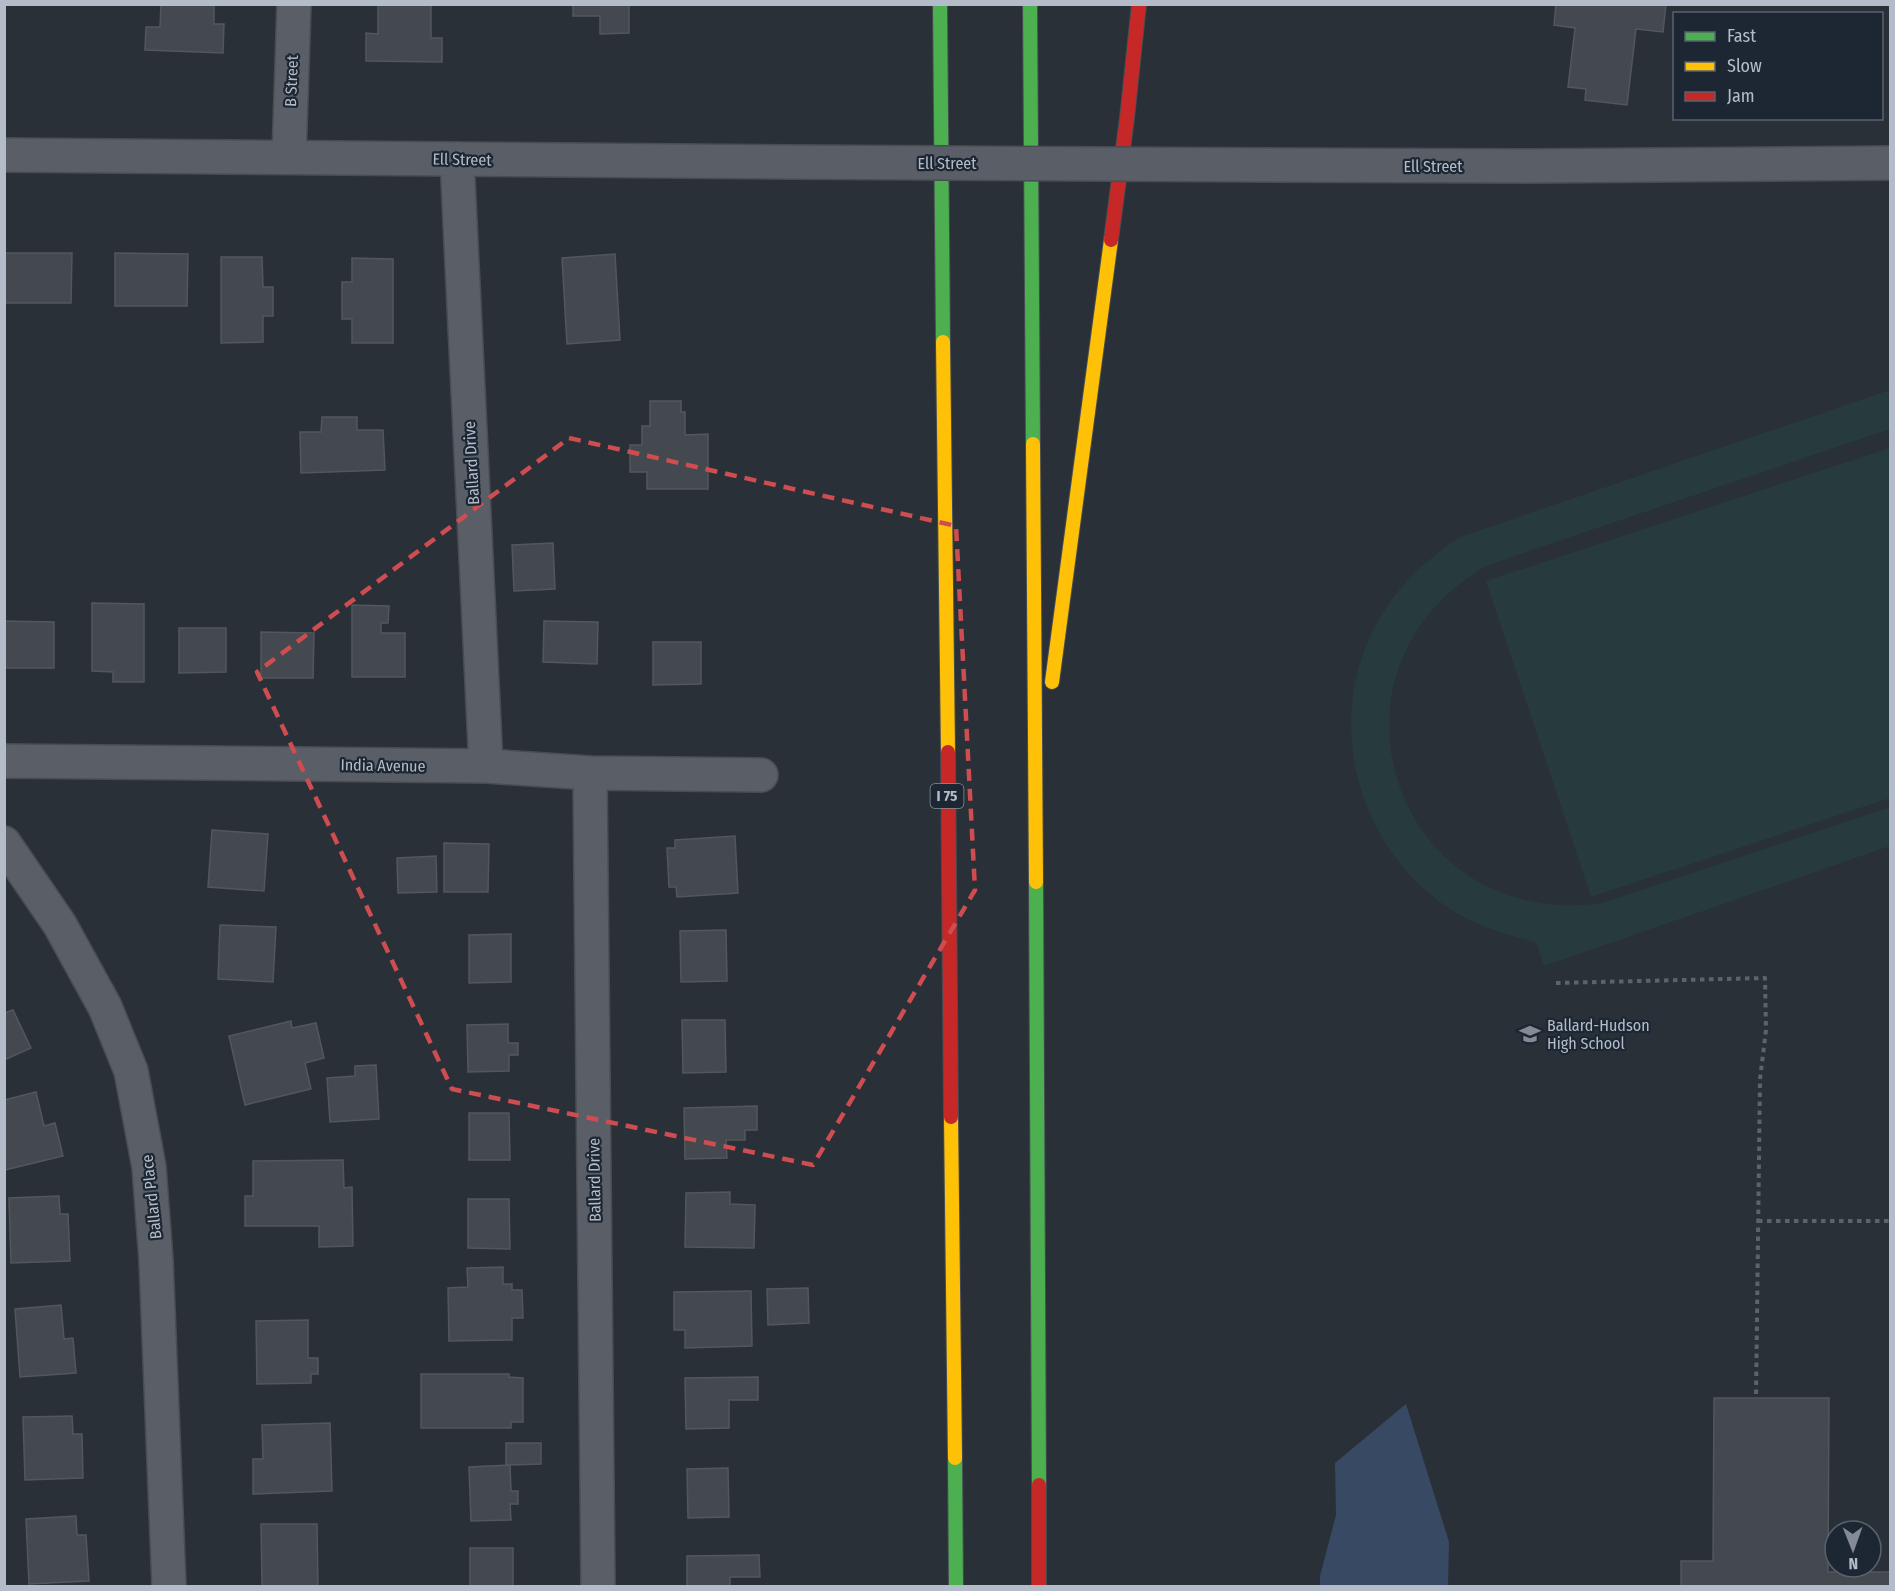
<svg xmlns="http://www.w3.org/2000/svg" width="1895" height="1591" viewBox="0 0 1895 1591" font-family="'Fira Sans Condensed',sans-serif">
	<rect width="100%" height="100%" fill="#2a3038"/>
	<path fill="#273a3e" d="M 1890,390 L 1890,429 L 1488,565 C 1305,669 1395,933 1603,903 L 1890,807 L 1890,846 L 1544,966 L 1536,942 C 1505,935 1474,925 1447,907 C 1347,839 1319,696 1393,598 C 1411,573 1435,554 1460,537 Z
		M 1890,448 L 1890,798 L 1591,897 L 1486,581 Z"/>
	<path fill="#384963" d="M 1406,1404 L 1449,1542 L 1448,1586 L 1320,1586 L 1320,1576 L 1336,1515 L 1335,1463 Z"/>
	<path fill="#444950" stroke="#52575f" stroke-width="1.5" d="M 161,4 L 214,4 L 214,24 L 224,24 L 223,53 L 145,50 L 146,27 L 160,27 Z
		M 378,4 L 431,4 L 431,38 L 442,38 L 442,62 L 366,61 L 366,33 L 378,34 Z
		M 573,4 L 629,4 L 629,33 L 600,34 L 600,16 L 573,16 Z
		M 1556,4 L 1666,4 L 1663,32 L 1636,29 L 1627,105 L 1585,100 L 1586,89 L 1568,87 L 1575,28 L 1554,25 Z
		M 4,253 L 72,253 L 71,303 L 4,303 Z
		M 115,253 L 188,254 L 187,306 L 115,306 Z
		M 615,254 L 620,340 L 567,344 L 562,258 Z
		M 221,257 L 262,257 L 263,287 L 273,287 L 273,316 L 263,316 L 263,342 L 221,343 Z
		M 352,258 L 393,259 L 393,343 L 352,343 L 352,319 L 342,319 L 342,282 L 352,282 Z
		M 650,401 L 681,401 L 681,412 L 685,412 L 685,435 L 708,434 L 708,489 L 647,489 L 647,472 L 630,472 L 630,445 L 642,445 L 642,426 L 650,426 Z
		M 322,417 L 357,417 L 357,430 L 383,430 L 385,470 L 301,473 L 300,432 L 321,432 Z
		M 553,543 L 555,589 L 514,591 L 512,545 Z
		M 92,603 L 144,604 L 144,682 L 113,682 L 113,672 L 92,671 Z
		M 352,605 L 389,606 L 388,623 L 381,623 L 381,633 L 405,633 L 405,677 L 352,677 Z
		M 4,621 L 54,622 L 54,668 L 4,668 Z
		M 544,621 L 598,622 L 597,664 L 543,662 Z
		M 179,628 L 226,628 L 226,672 L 179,673 Z
		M 261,632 L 314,633 L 313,678 L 261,678 Z
		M 653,642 L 701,642 L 701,684 L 653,685 Z
		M 212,830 L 268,834 L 264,891 L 208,887 Z
		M 735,836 L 738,893 L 677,897 L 676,887 L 669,887 L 667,848 L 675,848 L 675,840 Z
		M 444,843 L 489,844 L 488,892 L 444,892 Z
		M 436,856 L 437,892 L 398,893 L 397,858 Z
		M 220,925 L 276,927 L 273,982 L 218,979 Z
		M 726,930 L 727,981 L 681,982 L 680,931 Z
		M 511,934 L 511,982 L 469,983 L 469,935 Z
		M 13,1010 L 31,1048 L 4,1060 L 4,1013 Z
		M 682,1020 L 725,1020 L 726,1072 L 683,1073 Z
		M 291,1021 L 292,1028 L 316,1023 L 324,1058 L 305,1063 L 311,1089 L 245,1105 L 229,1036 Z
		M 508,1024 L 508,1043 L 518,1043 L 518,1055 L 509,1055 L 509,1071 L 468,1072 L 467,1025 Z
		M 376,1065 L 379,1119 L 330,1122 L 327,1078 L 355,1076 L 355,1066 Z
		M 36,1092 L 44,1126 L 55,1123 L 63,1156 L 5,1170 L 4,1100 Z
		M 757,1106 L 757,1130 L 745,1130 L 745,1140 L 726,1140 L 727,1158 L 685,1159 L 684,1108 Z
		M 469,1113 L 509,1113 L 510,1160 L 469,1160 Z
		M 343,1160 L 344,1188 L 352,1187 L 353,1246 L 319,1247 L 319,1226 L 245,1226 L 245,1196 L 253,1196 L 253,1161 Z
		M 730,1192 L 730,1204 L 755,1205 L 754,1248 L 685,1247 L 686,1193 Z
		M 59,1196 L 60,1214 L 68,1214 L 70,1261 L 11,1263 L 9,1198 Z
		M 468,1199 L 509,1199 L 510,1249 L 468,1248 Z
		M 503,1267 L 503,1284 L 512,1284 L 512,1290 L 522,1290 L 523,1318 L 512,1318 L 512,1340 L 449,1341 L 448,1288 L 468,1287 L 467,1268 Z
		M 808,1288 L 809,1323 L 768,1325 L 767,1289 Z
		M 751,1291 L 752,1346 L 685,1348 L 685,1330 L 674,1330 L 674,1292 Z
		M 61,1305 L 64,1339 L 73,1338 L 76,1373 L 20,1377 L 15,1309 Z
		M 308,1320 L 308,1358 L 318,1358 L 318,1374 L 311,1374 L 311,1383 L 257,1384 L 256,1321 Z
		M 421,1374 L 509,1374 L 509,1377 L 523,1378 L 523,1422 L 511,1422 L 511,1428 L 421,1428 Z
		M 758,1377 L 758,1400 L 729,1400 L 729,1428 L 686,1429 L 685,1378 Z
		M 1714,1398 L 1829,1398 L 1828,1572 L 1890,1572 L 1890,1586 L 1681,1586 L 1681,1561 L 1713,1561 Z
		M 72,1416 L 73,1434 L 82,1434 L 83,1478 L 25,1480 L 23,1417 Z
		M 330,1423 L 332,1491 L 253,1494 L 253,1459 L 263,1459 L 262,1425 Z
		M 506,1443 L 541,1443 L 541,1464 L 506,1465 Z
		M 510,1465 L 511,1491 L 518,1491 L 518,1504 L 510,1504 L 511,1520 L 471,1521 L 469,1467 Z
		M 728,1468 L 729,1517 L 688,1518 L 687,1469 Z
		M 76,1516 L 77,1535 L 86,1535 L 89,1581 L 29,1584 L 26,1519 Z
		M 261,1524 L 317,1524 L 318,1586 L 262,1586 Z
		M 470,1548 L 513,1548 L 513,1586 L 470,1586 Z
		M 759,1555 L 760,1577 L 730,1577 L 730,1586 L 687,1586 L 687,1556 Z"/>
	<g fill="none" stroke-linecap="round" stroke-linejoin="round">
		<defs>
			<path id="street" d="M 4,155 L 790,162
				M 289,157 L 294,4
				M 457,159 L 486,766
				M 1272,165 L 1529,166 L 1890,163
				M 4,761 L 486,766 L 590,773 L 761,775
				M 590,773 L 598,1586
				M 4,843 L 60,925 L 105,1007 L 131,1071 L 149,1167 L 156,1260 L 169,1586"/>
			<path id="fast" d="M 940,4 L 943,342
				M 1030,4 L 1033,444
				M 1036,882 L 1039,1485
				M 955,1458 L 956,1586"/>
			<path id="slow" d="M 943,342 L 948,752
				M 1033,444 L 1036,882
				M 1052,682 L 1111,240
				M 951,1117 L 955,1458"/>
			<path id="jam" d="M 1111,240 L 1127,118 L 1139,4
				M 948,752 L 951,1117
				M 1039,1485 L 1039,1586"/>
		</defs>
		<use href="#street" stroke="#484c53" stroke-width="36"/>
		<use href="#fast" stroke="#474c53" stroke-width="16"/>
		<use href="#slow" stroke="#474c53" stroke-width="16"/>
		<use href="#jam" stroke="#474c53" stroke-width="16"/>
		<path stroke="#5d636a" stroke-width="4" stroke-dasharray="4.5 4.5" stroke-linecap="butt" d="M 1556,983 L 1765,978 L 1766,1030 L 1760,1079 L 1756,1398
			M 1758,1221 L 1890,1221"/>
		<use href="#street" stroke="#5a5e66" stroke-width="33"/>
		<use href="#fast" stroke="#4caf50" stroke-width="14"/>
		<use href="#slow" stroke="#ffc107" stroke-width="14"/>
		<use href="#jam" stroke="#c62828" stroke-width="14"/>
		<defs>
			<path id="street-bridge" d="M 790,162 L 1272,165"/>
		</defs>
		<use href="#street-bridge" stroke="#484c53" stroke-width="36" stroke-linecap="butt"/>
		<use href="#street-bridge" stroke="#5a5e66" stroke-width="33"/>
	</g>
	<path fill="none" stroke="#ce4d50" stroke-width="4.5" stroke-dasharray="12 8" stroke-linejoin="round" d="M 569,438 L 956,526 L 975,890 L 813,1165 L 452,1089 L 257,672 Z"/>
	<defs>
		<symbol id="school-bare" viewBox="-9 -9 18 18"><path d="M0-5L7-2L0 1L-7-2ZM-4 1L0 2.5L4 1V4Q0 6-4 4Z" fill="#848b96" stroke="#1d2633" stroke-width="2.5" paint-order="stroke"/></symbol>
	</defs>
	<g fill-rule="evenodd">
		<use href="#school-bare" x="1515" y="1019" width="30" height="30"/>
	</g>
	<g text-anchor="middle" stroke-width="4.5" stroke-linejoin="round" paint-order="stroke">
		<rect fill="#1d2633" stroke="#878f9c" stroke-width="1.5" x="930.5" y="784" width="33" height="24" rx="4.5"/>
		<g font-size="15" font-weight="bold" fill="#b4bcc9">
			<text x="947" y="801">I 75</text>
		</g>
		<g font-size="16" fill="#b4bcc9" stroke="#1d2633">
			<text transform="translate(291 81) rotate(-88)" y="6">B Street</text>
			<text transform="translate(462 159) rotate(1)" y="6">Ell Street</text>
			<text x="947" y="169">Ell Street</text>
			<text x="1433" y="172">Ell Street</text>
			<text transform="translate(471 463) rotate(-93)" y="6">Ballard Drive</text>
			<text transform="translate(383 765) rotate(1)" y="6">India Avenue</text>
			<text transform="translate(594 1180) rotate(-91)" y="6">Ballard Drive</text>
			<text transform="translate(151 1197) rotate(-96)" y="6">Ballard Place</text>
		</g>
		<g font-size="16" fill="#b4bcc9" stroke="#1d2633" text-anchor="start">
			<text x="1547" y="1031">Ballard-Hudson<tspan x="1547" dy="18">High School</tspan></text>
		</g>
	</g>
	<rect width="1895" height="1591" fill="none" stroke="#b4bcc9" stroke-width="12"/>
	<rect x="1673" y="12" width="210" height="108" fill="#1d2633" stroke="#59626f" stroke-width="1.5"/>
	<rect x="1685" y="32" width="30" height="9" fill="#4caf50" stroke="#59626f" stroke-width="1.5"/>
	<text x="1727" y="42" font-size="18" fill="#b4bcc9">Fast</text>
	<rect x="1685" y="62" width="30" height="9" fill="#ffc107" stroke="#59626f" stroke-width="1.5"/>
	<text x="1727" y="72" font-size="18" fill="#b4bcc9">Slow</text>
	<rect x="1685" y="92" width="30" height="9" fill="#c62828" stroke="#59626f" stroke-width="1.5"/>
	<text x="1727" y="102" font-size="18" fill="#b4bcc9">Jam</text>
	<g transform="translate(1853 1549) rotate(179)"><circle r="28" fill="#1d2633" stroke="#59626f" stroke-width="1.5"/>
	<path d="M0-4.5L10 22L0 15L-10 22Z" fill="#848b96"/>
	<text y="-9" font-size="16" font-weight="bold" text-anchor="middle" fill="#b4bcc9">N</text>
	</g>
</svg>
